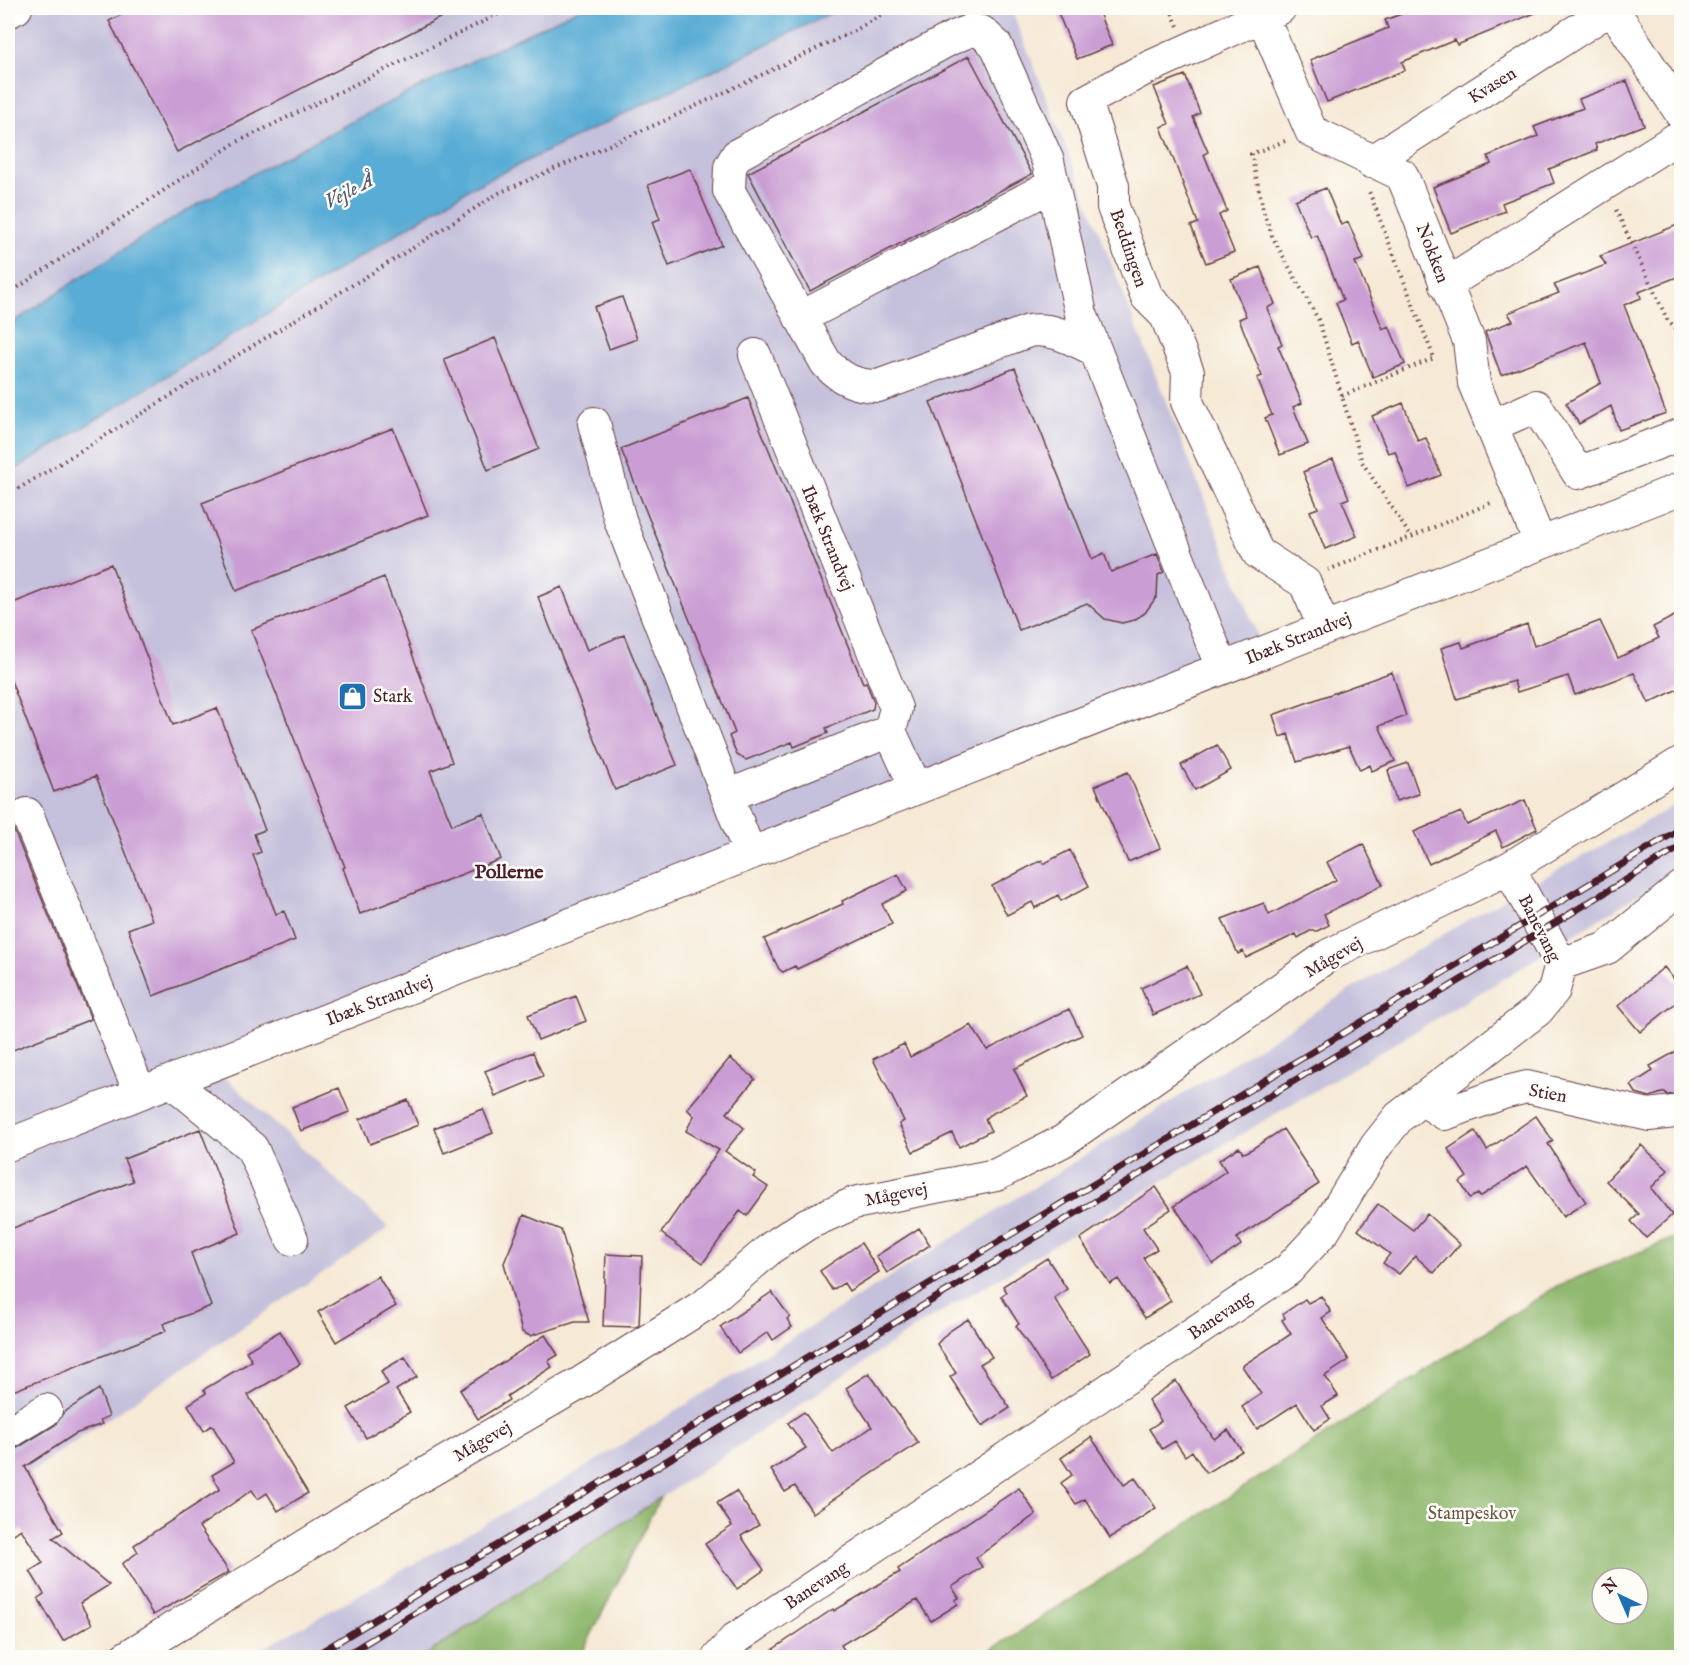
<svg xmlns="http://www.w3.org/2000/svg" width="1689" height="1665" viewBox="0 0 1689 1665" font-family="'IM FELL English',serif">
	<rect width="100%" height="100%" fill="#fdfcf7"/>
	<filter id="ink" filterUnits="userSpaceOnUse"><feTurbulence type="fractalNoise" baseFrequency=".0167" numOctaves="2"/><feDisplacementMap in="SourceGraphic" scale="12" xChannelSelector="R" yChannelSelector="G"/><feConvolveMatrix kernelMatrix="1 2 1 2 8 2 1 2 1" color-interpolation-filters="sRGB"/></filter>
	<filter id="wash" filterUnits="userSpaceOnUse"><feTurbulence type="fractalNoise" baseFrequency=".008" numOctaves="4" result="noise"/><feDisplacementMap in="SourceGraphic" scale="24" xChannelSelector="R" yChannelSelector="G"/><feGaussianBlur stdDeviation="1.35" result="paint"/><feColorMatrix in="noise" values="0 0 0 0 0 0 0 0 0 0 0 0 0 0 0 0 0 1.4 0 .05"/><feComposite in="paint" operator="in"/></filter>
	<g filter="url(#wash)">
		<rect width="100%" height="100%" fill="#f6e9d5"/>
		<path fill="#c5c0db" d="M 8,8 L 1011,8 L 1268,661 L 207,1061 L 389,1228 L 8,1487 Z
			M 1681,802 L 1681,868 L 1490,987 L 921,1324 L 423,1657 L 246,1658 L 581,1470 L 1353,988 L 1483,911 Z"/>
		<path fill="#90b86e" stroke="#6d6c4c" stroke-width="1.5" fill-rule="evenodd" d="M 1681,1235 L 1681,1657 L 980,1657 L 1557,1286 ZM 1602,1578 L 1638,1578 L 1638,1614 L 1602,1614 Z
			M 660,1498 L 580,1657 L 423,1657 Z"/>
		<path fill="#59acd5" stroke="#526680" stroke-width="1.5" d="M 581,8 L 841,8 L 469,189 L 8,474 L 8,326 C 72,283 136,239 204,201 C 327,132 454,69 581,8 Z"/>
		<g id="blocks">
			<path fill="#ca9ed4" d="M 135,8 L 459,8 L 177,152 L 109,21 Z
				M 1056,8 L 1097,8 L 1112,45 L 1077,59 Z
				M 1418,8 L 1547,8 L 1457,45 L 1455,40 L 1402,62 L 1405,70 L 1327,102 L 1310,60 L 1388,28 L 1385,20 Z
				M 969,56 L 1032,174 L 810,291 L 748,173 Z
				M 1185,75 L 1200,113 L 1193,117 L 1208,152 L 1204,154 L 1227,211 L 1219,215 L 1234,252 L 1206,263 L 1191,226 L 1198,223 L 1161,127 L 1169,124 L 1154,87 Z
				M 1627,81 L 1644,125 L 1595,144 L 1597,150 L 1549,169 L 1554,183 L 1502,203 L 1505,211 L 1451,233 L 1433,187 L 1491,164 L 1488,156 L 1538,136 L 1534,127 L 1583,108 L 1579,99 Z
				M 690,169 L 722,245 L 669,266 L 652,222 L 660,219 L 648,185 Z
				M 1326,188 L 1341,225 L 1348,222 L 1364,259 L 1355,262 L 1383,329 L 1389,326 L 1405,364 L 1373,377 L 1358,340 L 1352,343 L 1336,303 L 1343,300 L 1317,235 L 1311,238 L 1295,200 Z
				M 1682,223 L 1682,275 L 1639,292 L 1641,298 L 1624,305 L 1666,413 L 1619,430 L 1611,406 L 1579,424 L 1566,403 L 1601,383 L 1586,342 L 1501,375 L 1485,332 L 1513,321 L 1508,313 L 1559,293 L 1554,285 L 1606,265 L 1600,256 Z
				M 1260,267 L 1275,304 L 1267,308 L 1282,344 L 1278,346 L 1302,403 L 1293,407 L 1308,444 L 1280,455 L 1265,418 L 1272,415 L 1257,378 L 1262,376 L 1239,319 L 1246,316 L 1231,279 Z
				M 622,297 L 637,339 L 609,349 L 594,307 Z
				M 495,338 L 539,449 L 488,470 L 444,359 Z
				M 1015,368 L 1092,559 L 1104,553 L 1111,572 L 1157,554 L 1164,572 L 1158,575 L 1157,596 L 1145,613 L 1134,620 L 1122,623 L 1105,619 L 1087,603 L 1019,630 L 930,402 Z
				M 748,398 L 863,683 L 866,682 L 874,702 L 873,709 L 826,728 L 828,733 L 794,747 L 792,742 L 746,760 L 737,755 L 729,736 L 735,733 L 621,449 Z
				M 1403,403 L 1418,441 L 1426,438 L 1441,475 L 1409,488 L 1395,451 L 1388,453 L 1372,416 Z
				M 393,428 L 428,515 L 236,591 L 202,503 Z
				M 1333,459 L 1349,498 L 1342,501 L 1357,536 L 1325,549 L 1310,511 L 1318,508 L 1303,472 Z
				M 111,564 L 173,725 L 217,708 L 265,830 L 254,834 L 261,852 L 253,855 L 276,914 L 284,911 L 295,940 L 153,996 L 128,929 L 152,920 L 96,776 L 54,792 L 8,673 L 8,605 Z
				M 384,577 L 452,762 L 430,771 L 452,825 L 483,813 L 501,859 L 360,914 L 343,868 L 345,867 L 251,630 Z
				M 562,587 L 587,650 L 624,635 L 677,765 L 615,790 L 538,597 Z
				M 1682,612 L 1682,687 L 1649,703 L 1634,673 L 1575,695 L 1568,676 L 1517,692 L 1514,681 L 1457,699 L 1441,648 L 1461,642 L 1463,648 L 1527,624 L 1534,646 L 1600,621 L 1618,658 L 1659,638 L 1653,627 Z
				M 1392,672 L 1406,716 L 1379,726 L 1395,761 L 1372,771 L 1370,765 L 1360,770 L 1349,746 L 1297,762 L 1288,734 L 1280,737 L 1273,715 Z
				M 1217,745 L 1231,770 L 1195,790 L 1181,765 Z
				M 1408,763 L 1419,794 L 1396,801 L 1388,770 Z
				M 1128,772 L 1160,848 L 1128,862 L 1095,786 Z
				M 1525,800 L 1537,829 L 1503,847 L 1496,831 L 1429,864 L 1414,832 L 1461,812 L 1467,825 Z
				M 8,816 L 91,1019 L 8,1052 Z
				M 1363,844 L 1383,885 L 1324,914 L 1329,925 L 1317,931 L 1310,931 L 1298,938 L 1296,934 L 1246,958 L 1243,951 L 1238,954 L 1222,919 L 1264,903 L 1269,915 L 1336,880 L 1327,862 Z
				M 1070,850 L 1089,886 L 1061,901 L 1058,895 L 1035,908 L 1032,902 L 1007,915 L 992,886 L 1042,860 L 1043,864 Z
				M 898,874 L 907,891 L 882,904 L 892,924 L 797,969 L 795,966 L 783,972 L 779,969 L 764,939 L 843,904 L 842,901 Z
				M 1187,966 L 1200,994 L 1153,1015 L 1141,988 Z
				M 1664,967 L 1682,989 L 1682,998 L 1640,1032 L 1618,1006 Z
				M 576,996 L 586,1021 L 538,1040 L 528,1015 Z
				M 1069,1009 L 1082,1035 L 1014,1069 L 1027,1096 L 989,1115 L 985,1119 L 991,1131 L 959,1147 L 952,1133 L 913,1152 L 899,1124 L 904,1121 L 873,1059 L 904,1044 L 910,1057 L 971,1025 L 987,1050 Z
				M 1682,1048 L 1682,1093 L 1667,1095 L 1665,1092 L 1650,1097 L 1636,1093 L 1631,1085 L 1653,1071 L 1650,1066 Z
				M 533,1052 L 543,1076 L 495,1096 L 485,1071 Z
				M 730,1058 L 755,1079 L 727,1113 L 744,1128 L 725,1151 L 756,1173 L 753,1177 L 768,1187 L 747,1216 L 740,1211 L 703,1263 L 661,1233 L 719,1150 L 686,1131 L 694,1116 L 687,1109 Z
				M 339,1088 L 349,1112 L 301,1131 L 292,1107 Z
				M 408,1100 L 418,1125 L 370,1144 L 360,1119 Z
				M 483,1109 L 493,1133 L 444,1153 L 434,1128 Z
				M 1536,1116 L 1553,1141 L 1548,1144 L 1586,1202 L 1563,1217 L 1527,1166 L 1480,1197 L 1478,1194 L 1470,1198 L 1460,1182 L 1467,1177 L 1448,1149 L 1475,1131 L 1487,1150 Z
				M 200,1129 L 240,1233 L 191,1253 L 211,1306 L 163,1324 L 166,1331 L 8,1393 L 8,1230 L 133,1181 L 124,1159 Z
				M 1283,1129 L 1319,1184 L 1237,1238 L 1241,1245 L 1213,1264 L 1174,1206 L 1226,1171 L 1219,1160 L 1239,1147 L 1243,1153 L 1247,1152 Z
				M 1641,1145 L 1668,1170 L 1651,1188 L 1672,1215 L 1646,1238 L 1631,1221 L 1639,1214 L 1606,1181 Z
				M 1156,1187 L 1171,1209 L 1143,1228 L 1157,1249 L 1143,1258 L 1171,1301 L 1145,1318 L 1118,1279 L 1110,1284 L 1080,1239 Z
				M 1378,1204 L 1413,1230 L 1427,1214 L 1460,1244 L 1434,1273 L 1415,1256 L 1399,1274 L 1383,1263 L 1390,1254 L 1358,1230 Z
				M 524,1215 L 561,1230 L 589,1322 L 575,1322 L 530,1336 L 522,1332 L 504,1263 Z
				M 919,1228 L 930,1245 L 887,1273 L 876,1256 Z
				M 861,1243 L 879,1272 L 849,1291 L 844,1283 L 832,1290 L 820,1271 Z
				M 606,1254 L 642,1256 L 639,1325 L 636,1327 L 603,1326 Z
				M 1047,1258 L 1067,1289 L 1054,1298 L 1090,1354 L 1051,1380 L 1016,1326 L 1019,1324 L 1001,1296 L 1007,1292 L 1003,1286 Z
				M 378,1276 L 396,1306 L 336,1342 L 318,1312 Z
				M 772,1292 L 790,1317 L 787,1319 L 792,1327 L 773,1340 L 768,1332 L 738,1353 L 720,1327 Z
				M 1321,1296 L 1331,1312 L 1322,1318 L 1349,1360 L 1325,1376 L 1338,1396 L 1322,1406 L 1330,1419 L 1314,1430 L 1297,1403 L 1257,1429 L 1242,1407 L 1261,1394 L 1242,1366 L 1291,1334 L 1282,1320 L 1285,1318 L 1283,1314 L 1305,1299 L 1308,1303 Z
				M 968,1319 L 992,1357 L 980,1364 L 1010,1408 L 982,1426 L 950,1377 L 956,1373 L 937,1344 L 948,1332 Z
				M 280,1331 L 300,1364 L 248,1395 L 308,1493 L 278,1511 L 267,1493 L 258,1499 L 252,1490 L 199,1527 L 229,1572 L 153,1615 L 122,1564 L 138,1552 L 134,1545 L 220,1489 L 212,1475 L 234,1462 L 212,1425 L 204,1431 L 188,1405 L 206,1393 L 204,1390 L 206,1388 L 252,1361 L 246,1351 Z
				M 545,1335 L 558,1355 L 548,1361 L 552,1367 L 507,1396 L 509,1400 L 478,1419 L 460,1390 Z
				M 405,1357 L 417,1377 L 396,1390 L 410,1412 L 366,1438 L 348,1408 L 388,1384 L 381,1371 Z
				M 869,1373 L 918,1443 L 813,1513 L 795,1486 L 785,1492 L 771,1470 L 806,1448 L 788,1423 L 804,1412 L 833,1453 L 872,1427 L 846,1388 Z
				M 1176,1381 L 1214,1439 L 1228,1430 L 1242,1451 L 1206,1473 L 1192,1451 L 1185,1456 L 1175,1441 L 1162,1449 L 1149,1429 L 1161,1421 L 1148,1400 Z
				M 99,1389 L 109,1416 L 100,1420 L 102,1424 L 75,1434 L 25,1467 L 63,1532 L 53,1538 L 109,1585 L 80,1603 L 92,1624 L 63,1641 L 38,1598 L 44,1594 L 30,1571 L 43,1563 L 21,1529 L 8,1538 L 8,1451 L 17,1448 L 55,1425 L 63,1413 Z
				M 1091,1437 L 1124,1485 L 1135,1478 L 1156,1508 L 1110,1538 L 1085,1499 L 1076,1504 L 1061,1483 L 1072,1475 L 1061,1458 Z
				M 1019,1488 L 1036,1514 L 976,1558 L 982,1567 L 952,1587 L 959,1598 L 955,1600 L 958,1604 L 931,1621 L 917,1600 L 841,1645 L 849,1658 L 760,1658 L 833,1609 L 834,1611 L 900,1572 L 898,1569 Z
				M 736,1491 L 759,1525 L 741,1536 L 764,1570 L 737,1589 L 705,1544 L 732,1526 L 717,1503 Z"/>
		</g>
	</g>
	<g filter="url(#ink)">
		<use href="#blocks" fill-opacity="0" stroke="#643d44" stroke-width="1.5"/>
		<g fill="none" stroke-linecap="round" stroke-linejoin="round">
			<defs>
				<path id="minor" d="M 1280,8 L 1143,70 L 1086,101 L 1113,186 L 1113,207 L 1147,297 L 1166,316 L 1188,372 L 1187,402 L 1258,553 L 1305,583 L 1324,627
					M 1612,8 L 1682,115
					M 8,12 L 16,8
					M 1262,15 L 1311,131 L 1402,175 L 1469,341 L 1474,383 L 1540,543
					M 1371,162 L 1612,8
					M 1445,285 L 1682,135
					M 800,318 L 1053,185
					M 1095,350 C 1074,340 1053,327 1029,331 L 878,386 C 856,386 841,379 826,363 L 729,191 L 730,167 L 737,155 L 950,39 L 971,30 L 982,32 L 996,45 L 1048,161 L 1081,314 L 1222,668
					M 755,355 L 896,708 L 890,731 L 916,788
					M 594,423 L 620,520 L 750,854
					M 1491,426 L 1536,406 L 1578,473 L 1682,434
					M 727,796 L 890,731
					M 27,814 L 140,1093
					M 1561,964 L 1607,948 L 1682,887
					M 171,1081 L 252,1148 L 292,1239
					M 1422,1099 L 1445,1114 L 1503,1093 L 1527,1087 L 1649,1115 L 1682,1111
					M 8,1145 L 1682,488
					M 8,1433 L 46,1410
					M 125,1658 L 363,1510 L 582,1382 L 706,1304 L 772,1247 L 807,1224 L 854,1203 L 996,1175 L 1063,1141 L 1329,955 L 1509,868 L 1682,762
					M 718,1658 L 735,1639 L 1288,1270 L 1324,1231 L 1376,1146 L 1399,1117 L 1538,1010 L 1554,990 L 1561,964 L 1509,868"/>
			</defs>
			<use href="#minor" stroke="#643d44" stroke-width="34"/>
			<path stroke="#643d44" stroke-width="4" stroke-dasharray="1.5 4.5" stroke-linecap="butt" d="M 1170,8 L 1178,26
				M 1285,141 L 1251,154 L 1264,213 L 1273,238 L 1319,321 L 1362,462 L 1411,537 L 1493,502
				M 1616,210 L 1667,319 L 1676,329
				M 8,294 L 235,143 L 511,8
				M 1342,396 L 1434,358 L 1368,189
				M 8,495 L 395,259 L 499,193 L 664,121 L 854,31 L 893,8
				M 1328,570 L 1411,537"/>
			<use href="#minor" stroke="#fff" stroke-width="32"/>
			<defs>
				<path id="rail" d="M 311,1658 L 1682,828
					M 341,1658 L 1682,846"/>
			</defs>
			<use href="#rail" stroke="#4a1f2b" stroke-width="7"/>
			<use href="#rail" stroke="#fdfcf7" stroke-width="4.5" stroke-dasharray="14" stroke-linecap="butt"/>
		</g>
	</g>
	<defs>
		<symbol id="shop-square" viewBox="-11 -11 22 22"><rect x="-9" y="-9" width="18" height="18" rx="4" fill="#1f6fb2" stroke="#fdfcf7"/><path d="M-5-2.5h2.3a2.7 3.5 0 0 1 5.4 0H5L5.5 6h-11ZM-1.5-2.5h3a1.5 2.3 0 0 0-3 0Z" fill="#fff"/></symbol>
	</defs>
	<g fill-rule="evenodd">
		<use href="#shop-square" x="336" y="680" width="33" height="33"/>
	</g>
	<g text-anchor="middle" stroke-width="5" stroke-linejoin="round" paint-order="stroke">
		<g font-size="18" fill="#4a1f2b" stroke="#fdfcf7">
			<text transform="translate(1492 85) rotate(-32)" y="6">Kvasen</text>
			<text transform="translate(1129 248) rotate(71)" y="6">Beddingen</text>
			<text transform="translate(1433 253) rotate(69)" y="6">Nokken</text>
			<text transform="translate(828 538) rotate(68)" y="6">Ibæk Strandvej</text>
			<text transform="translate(1298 638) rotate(-22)" y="6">Ibæk Strandvej</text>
			<text transform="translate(1540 928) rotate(63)" y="6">Banevang</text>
			<text transform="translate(1333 957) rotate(-30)" y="6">Mågevej</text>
			<text transform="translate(379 1000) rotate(-21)" y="6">Ibæk Strandvej</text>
			<text transform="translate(1548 1093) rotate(10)" y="6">Stien</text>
			<text transform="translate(896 1194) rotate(-11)" y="6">Mågevej</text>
			<text transform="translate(1220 1315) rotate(-34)" y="6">Banevang</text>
			<text transform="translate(482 1441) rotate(-30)" y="6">Mågevej</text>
			<text transform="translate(816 1585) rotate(-34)" y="6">Banevang</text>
		</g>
		<g font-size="18" fill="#4a1f2b" stroke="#fdfcf7" text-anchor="start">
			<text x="373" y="702">Stark</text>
		</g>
		<g font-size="18" fill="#6a5644" stroke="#fdfcf7">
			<text x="1472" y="1519">Stampeskov</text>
		</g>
		<g font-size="20" font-style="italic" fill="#50576f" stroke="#fdfcf7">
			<text transform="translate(349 190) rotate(-28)" y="7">Vejle Å</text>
		</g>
		<g font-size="20" font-weight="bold" fill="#4a1f2b" stroke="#fdfcf7">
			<text x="509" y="878">Pollerne</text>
		</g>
	</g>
	<rect width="1689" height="1665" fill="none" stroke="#fdfcf7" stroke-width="30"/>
	<g transform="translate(1620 1596) rotate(316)"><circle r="28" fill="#fdfcf7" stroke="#b5a4a5" stroke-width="1.5"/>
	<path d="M0-4.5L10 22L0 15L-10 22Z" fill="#1f6fb2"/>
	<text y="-9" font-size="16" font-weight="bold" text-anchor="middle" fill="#4a1f2b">N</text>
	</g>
</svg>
